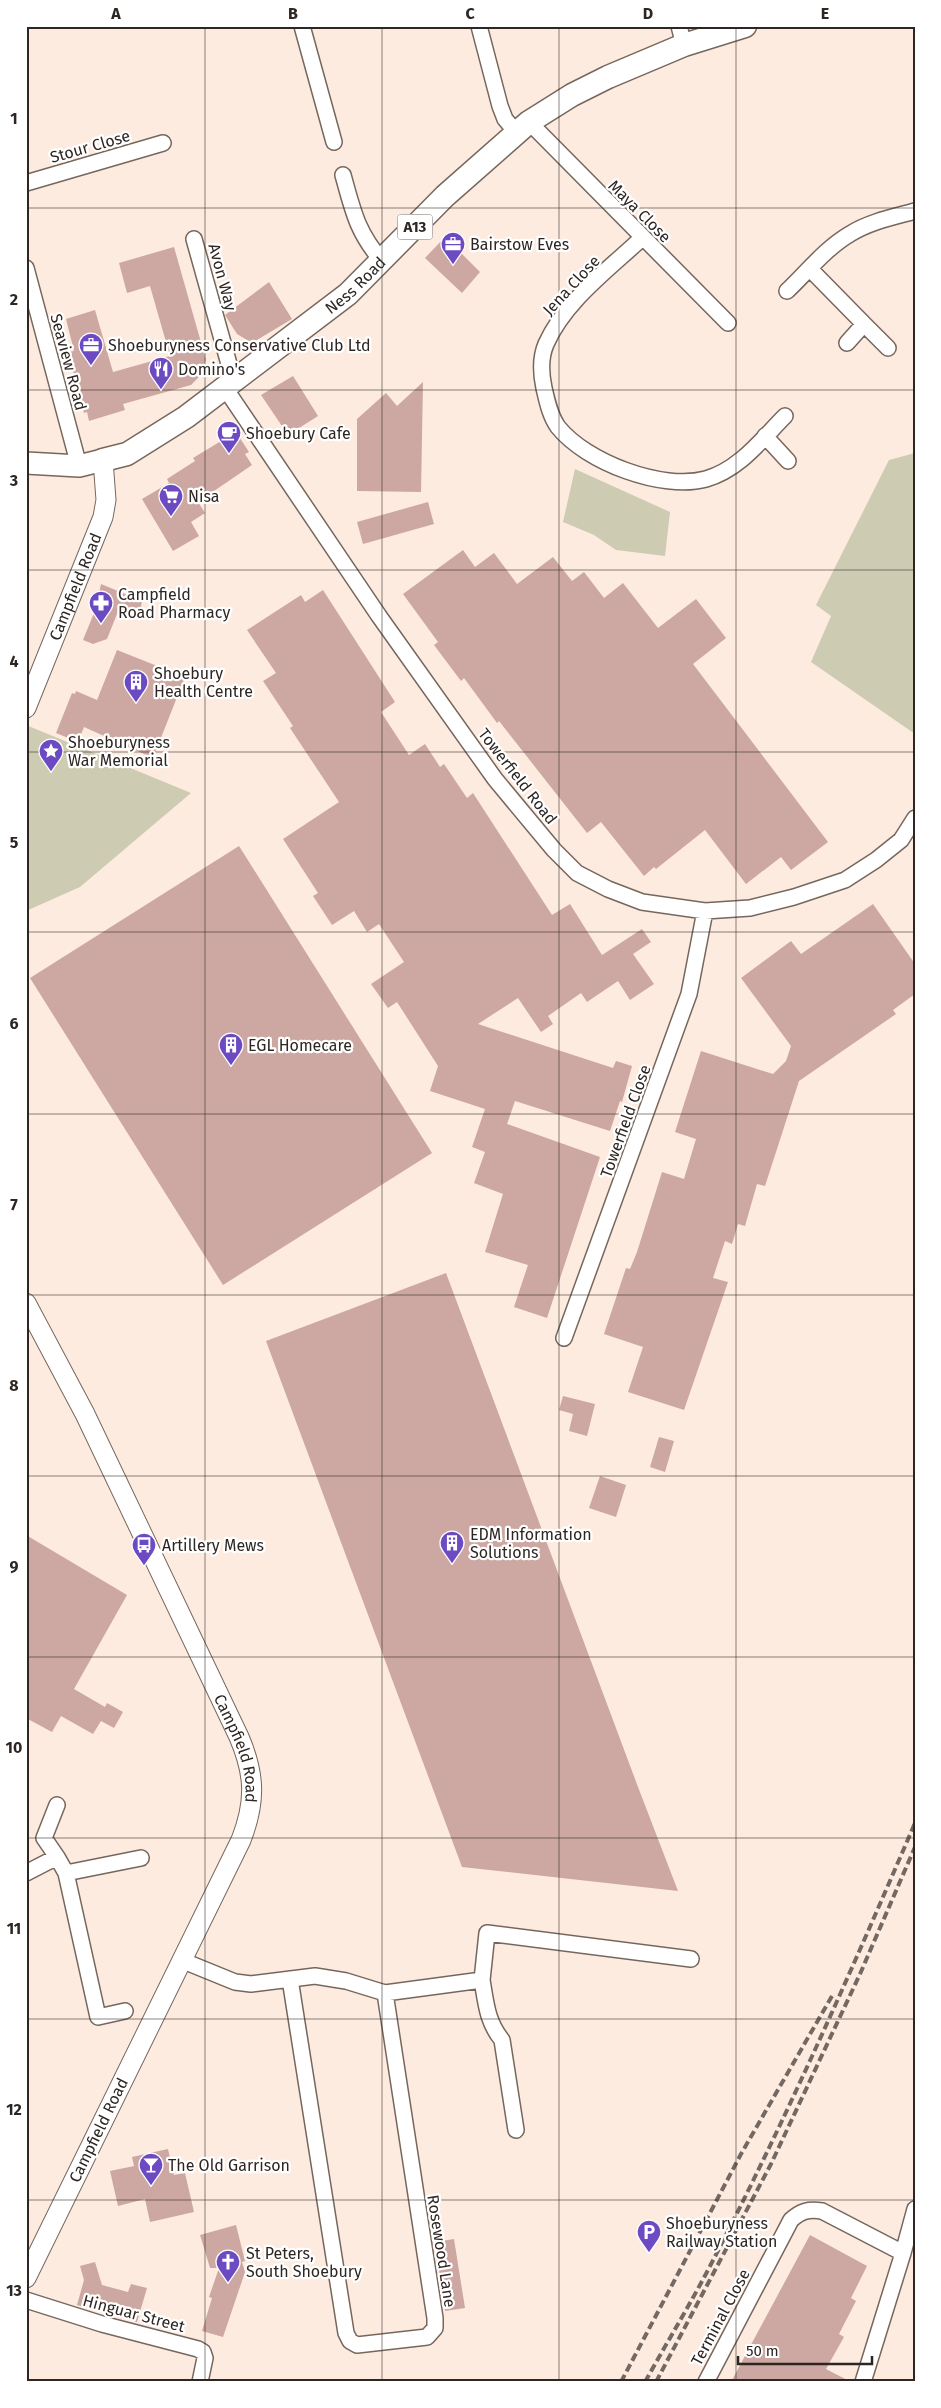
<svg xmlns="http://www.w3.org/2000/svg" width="941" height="2408" viewBox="0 0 941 2408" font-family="'Fira Sans',sans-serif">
	<rect width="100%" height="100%" fill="#fdebe0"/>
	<path fill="#cecbb3" d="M 915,453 L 915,734 L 811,662 L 831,616 L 816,605 L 889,460 Z
		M 575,469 L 670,512 L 665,556 L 616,550 L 594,535 L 563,522 Z
		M 26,725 L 191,793 L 80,887 L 26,911 Z"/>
	<path fill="#cda7a1" d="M 445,237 L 480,272 L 462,293 L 425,258 Z
		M 174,247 L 206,360 L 198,378 L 191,385 L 123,404 L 125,410 L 89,421 L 87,412 L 84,413 L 68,352 L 74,351 L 66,319 L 95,310 L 113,372 L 170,356 L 150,286 L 127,293 L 119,263 Z
		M 269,282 L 292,319 L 252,343 L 237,334 L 225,315 Z
		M 293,376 L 318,416 L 288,435 L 261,395 Z
		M 423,382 L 421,492 L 357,491 L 357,419 L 386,393 L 397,406 Z
		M 236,432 L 249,452 L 245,454 L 252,465 L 198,502 L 205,513 L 191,522 L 199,536 L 173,551 L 142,499 L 169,483 L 167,479 L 195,461 L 193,458 Z
		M 428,502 L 434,524 L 363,544 L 357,522 Z
		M 463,550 L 475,567 L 494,553 L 517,584 L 553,557 L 572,581 L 584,572 L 604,598 L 623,583 L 658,628 L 696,599 L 726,638 L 693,664 L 828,842 L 791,870 L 781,857 L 746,884 L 705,830 L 656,869 L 654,867 L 644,876 L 601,822 L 587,833 L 499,721 L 497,723 L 464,678 L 461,681 L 434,645 L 438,642 L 403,594 Z
		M 101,584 L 142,601 L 139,618 L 119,609 L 107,639 L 93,644 L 83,640 L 96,608 Z
		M 323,590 L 395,702 L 381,712 L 409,755 L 425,744 L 440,767 L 444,764 L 467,798 L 473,793 L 552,915 L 570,904 L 602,955 L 642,929 L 651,942 L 633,954 L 654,984 L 630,1000 L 618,981 L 587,1002 L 581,993 L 548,1016 L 553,1024 L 541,1032 L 518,998 L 478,1024 L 613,1068 L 616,1061 L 632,1066 L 622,1102 L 620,1101 L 610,1131 L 515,1101 L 507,1124 L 600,1157 L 547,1318 L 514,1307 L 528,1265 L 485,1252 L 503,1194 L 474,1183 L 485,1152 L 472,1147 L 485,1109 L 430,1091 L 438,1066 L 397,1002 L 388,1008 L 371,984 L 404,962 L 379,924 L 367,932 L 354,911 L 332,925 L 313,896 L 318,893 L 283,839 L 339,802 L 290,728 L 293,726 L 263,681 L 276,673 L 247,630 L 301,595 L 305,602 Z
		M 117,650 L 185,677 L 153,758 L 84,727 L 78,742 L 56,733 L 72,693 L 75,694 L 76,691 L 97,700 Z
		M 239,846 L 432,1153 L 223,1285 L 30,978 Z
		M 873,904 L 915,964 L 915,994 L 893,1010 L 896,1014 L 799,1081 L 765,1186 L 757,1184 L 745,1226 L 738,1224 L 732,1244 L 725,1241 L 713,1278 L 728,1282 L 684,1410 L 628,1392 L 643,1347 L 604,1334 L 626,1268 L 630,1269 L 637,1252 L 662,1172 L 684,1179 L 696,1139 L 675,1132 L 701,1051 L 773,1074 L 786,1061 L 791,1046 L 741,978 L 791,941 L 801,954 Z
		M 446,1273 L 638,1787 L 678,1891 L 462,1867 L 266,1341 Z
		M 563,1396 L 595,1404 L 587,1436 L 569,1431 L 573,1414 L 559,1410 Z
		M 659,1437 L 674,1441 L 665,1472 L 650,1467 Z
		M 600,1476 L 626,1485 L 616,1517 L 589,1508 Z
		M 26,1535 L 127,1595 L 74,1689 L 105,1707 L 107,1703 L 123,1712 L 114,1728 L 101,1721 L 93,1734 L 61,1716 L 52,1732 L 26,1718 Z
		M 168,2149 L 174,2175 L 185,2173 L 194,2212 L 150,2222 L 145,2199 L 118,2206 L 110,2171 L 134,2166 L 132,2157 Z
		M 236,2225 L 245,2261 L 242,2262 L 245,2272 L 223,2337 L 202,2331 L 212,2298 L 209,2297 L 219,2268 L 210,2268 L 200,2235 Z
		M 810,2235 L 867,2266 L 851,2298 L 856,2301 L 839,2334 L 844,2337 L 826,2369 L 851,2382 L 731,2382 Z
		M 454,2239 L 465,2308 L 445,2311 L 435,2242 Z
		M 95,2262 L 102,2285 L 128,2292 L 131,2284 L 147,2288 L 137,2322 L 77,2305 L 84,2280 L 80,2266 Z"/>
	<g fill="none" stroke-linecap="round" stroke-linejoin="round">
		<defs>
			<path id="minor" d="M 302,26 L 334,142
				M 479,26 L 500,106 L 505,119 L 516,132
				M 679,26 L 684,45
				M 529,122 L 728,323
				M 343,175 C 353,211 357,232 382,261
				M 26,183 L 163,143
				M 642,238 C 609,269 565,301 546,344 C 540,358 541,374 544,388 C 547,401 550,416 558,427 C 586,462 662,491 706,479 C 740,469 761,440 785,416
				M 194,239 L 234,382
				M 26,268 L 79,466
				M 810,269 L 864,324 L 847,343
				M 787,291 C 807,272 826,248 850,234 C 869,222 893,217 915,211
				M 864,324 L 888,348
				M 225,388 L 379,616 L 495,779 L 554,850 L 577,873 L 608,889 L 642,902 L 705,911 L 750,908 L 794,897 L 845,880 L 876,860 L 901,840 L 915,818
				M 765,436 L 788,461
				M 564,1338 L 689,994 L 705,911
				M 57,1857 L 66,1873 L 98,2017 L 125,2011
				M 26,1873 L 57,1857 L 44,1838 L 57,1805
				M 66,1873 L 141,1858
				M 181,1960 L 235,1982 L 251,1984 L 315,1976 L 346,1981 L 385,1993 L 482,1980 L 487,1933 L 691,1959
				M 290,1979 L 346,2333 L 350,2341 L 357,2345 L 427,2337 L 435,2328 L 435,2318 L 385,1993
				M 482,1980 C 486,2003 487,2022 502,2040 L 516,2130
				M 26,2300 L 102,2324 L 198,2349 L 203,2352 L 205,2358 L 200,2382
				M 706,2382 L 791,2220 C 801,2211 808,2209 822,2211 L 903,2253
				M 863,2382 L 903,2253 L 915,2209"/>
			<g id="tertiary">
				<path id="s1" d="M 26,708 L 103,517 L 106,500 L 103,460"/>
				<path id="s2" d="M 26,1303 L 85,1414 L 239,1737 C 255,1774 256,1802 241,1840 L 26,2278"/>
			</g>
			<path id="secondary" d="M 26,463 L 79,466 L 103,460"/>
			<g id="primary">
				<path id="s3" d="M 103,460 L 127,454 L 186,417 L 348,294 L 445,196 L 529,122 L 572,95 L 608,77 L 684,45 L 745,26"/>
			</g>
		</defs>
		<use href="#minor" stroke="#76675d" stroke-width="18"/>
		<use href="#tertiary" stroke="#76675d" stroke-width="21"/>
		<use href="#secondary" stroke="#76675d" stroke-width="24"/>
		<use href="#primary" stroke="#76675d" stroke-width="25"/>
		<use href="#minor" stroke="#fff" stroke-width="15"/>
		<use href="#tertiary" stroke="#fff" stroke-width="19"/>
		<use href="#secondary" stroke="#fff" stroke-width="21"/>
		<use href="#primary" stroke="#fff" stroke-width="22"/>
		<path stroke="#736862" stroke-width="4" stroke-dasharray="8 4" stroke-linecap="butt" d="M 621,2382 L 741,2154 L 832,1996
			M 645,2382 C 666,2344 688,2308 708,2270 C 784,2124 850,1974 915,1823
			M 656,2382 L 771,2164 L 860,1974 L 915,1847"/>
	</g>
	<path fill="none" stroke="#2d2622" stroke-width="1" stroke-opacity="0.55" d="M 205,26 L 205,2382M 382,26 L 382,2382M 559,26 L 559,2382M 736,26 L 736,2382M 26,208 L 915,208M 26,390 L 915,390M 26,570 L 915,570M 26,752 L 915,752M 26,932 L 915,932M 26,1114 L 915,1114M 26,1295 L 915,1295M 26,1476 L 915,1476M 26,1657 L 915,1657M 26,1838 L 915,1838M 26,2019 L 915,2019M 26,2200 L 915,2200"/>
	<defs>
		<symbol id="office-pin" viewBox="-11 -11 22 30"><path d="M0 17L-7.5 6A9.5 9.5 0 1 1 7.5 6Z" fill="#6b4ac2" stroke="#fff"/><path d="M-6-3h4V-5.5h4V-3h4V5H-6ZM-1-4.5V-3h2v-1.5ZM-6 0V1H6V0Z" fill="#fff"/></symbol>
		<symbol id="restaurant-pin" viewBox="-11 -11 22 30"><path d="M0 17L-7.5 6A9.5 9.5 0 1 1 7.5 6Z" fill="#6b4ac2" stroke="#fff"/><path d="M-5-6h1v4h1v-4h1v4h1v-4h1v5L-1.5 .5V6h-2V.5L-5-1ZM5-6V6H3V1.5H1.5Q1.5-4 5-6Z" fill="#fff"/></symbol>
		<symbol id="cafe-pin" viewBox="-11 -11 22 30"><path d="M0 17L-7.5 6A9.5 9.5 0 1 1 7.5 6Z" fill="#6b4ac2" stroke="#fff"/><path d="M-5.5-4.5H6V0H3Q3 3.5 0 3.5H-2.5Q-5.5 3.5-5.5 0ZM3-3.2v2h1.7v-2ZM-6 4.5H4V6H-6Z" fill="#fff"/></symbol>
		<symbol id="supermarket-pin" viewBox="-11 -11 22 30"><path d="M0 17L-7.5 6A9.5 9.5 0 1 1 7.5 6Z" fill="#6b4ac2" stroke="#fff"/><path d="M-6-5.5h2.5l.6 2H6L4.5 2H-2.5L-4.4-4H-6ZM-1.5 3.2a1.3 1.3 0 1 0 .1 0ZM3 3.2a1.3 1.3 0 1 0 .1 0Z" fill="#fff"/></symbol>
		<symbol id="pharmacy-pin" viewBox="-11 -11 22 30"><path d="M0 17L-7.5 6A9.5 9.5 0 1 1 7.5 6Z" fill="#6b4ac2" stroke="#fff"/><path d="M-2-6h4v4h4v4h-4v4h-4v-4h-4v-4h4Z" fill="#fff"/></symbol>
		<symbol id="building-pin" viewBox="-11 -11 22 30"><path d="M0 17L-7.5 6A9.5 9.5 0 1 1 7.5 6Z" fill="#6b4ac2" stroke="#fff"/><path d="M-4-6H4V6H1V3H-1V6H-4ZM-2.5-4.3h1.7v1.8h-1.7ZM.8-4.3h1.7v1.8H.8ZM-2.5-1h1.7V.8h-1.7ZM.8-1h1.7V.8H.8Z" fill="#fff"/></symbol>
		<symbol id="sight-pin" viewBox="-11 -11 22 30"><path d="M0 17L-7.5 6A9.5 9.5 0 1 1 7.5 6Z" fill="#6b4ac2" stroke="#fff"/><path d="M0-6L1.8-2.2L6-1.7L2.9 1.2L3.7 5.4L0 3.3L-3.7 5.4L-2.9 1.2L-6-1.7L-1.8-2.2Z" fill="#fff"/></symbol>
		<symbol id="bus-pin" viewBox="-11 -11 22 30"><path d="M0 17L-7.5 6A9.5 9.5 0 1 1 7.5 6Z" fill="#6b4ac2" stroke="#fff"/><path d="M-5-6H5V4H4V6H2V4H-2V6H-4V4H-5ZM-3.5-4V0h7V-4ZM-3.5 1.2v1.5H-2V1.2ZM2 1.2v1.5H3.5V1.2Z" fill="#fff"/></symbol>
		<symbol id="bar-pin" viewBox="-11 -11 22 30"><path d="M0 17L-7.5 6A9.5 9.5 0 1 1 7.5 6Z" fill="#6b4ac2" stroke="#fff"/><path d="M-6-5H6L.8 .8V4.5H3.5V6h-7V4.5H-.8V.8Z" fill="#fff"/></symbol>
		<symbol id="parking-pin" viewBox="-11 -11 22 30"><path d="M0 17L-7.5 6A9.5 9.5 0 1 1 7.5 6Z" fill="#6b4ac2" stroke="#fff"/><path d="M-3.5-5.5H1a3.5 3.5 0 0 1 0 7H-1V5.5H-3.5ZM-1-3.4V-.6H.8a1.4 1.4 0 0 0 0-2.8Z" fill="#fff"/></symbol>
		<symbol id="church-pin" viewBox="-11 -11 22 30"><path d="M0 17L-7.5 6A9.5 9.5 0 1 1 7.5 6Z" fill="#6b4ac2" stroke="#fff"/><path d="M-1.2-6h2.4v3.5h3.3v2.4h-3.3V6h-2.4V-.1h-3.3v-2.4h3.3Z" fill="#fff"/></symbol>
	</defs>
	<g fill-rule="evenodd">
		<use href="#office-pin" x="439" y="230" width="28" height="38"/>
		<use href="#office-pin" x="77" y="331" width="28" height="38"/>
		<use href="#restaurant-pin" x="147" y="355" width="28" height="38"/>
		<use href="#cafe-pin" x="215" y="419" width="28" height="38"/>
		<use href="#supermarket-pin" x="157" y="482" width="28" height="38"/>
		<use href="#pharmacy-pin" x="87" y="589" width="28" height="38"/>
		<use href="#building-pin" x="122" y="668" width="28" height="38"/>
		<use href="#sight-pin" x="37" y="737" width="28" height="38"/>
		<use href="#building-pin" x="217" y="1031" width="28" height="38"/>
		<use href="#building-pin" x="438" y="1529" width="28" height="38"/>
		<use href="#bus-pin" x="130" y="1531" width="28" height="38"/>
		<use href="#bar-pin" x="137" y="2151" width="28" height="38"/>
		<use href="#parking-pin" x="635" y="2218" width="28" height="38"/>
		<use href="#church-pin" x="214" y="2248" width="28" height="38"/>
	</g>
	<g text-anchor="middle" stroke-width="4.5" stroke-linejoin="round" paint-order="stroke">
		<rect fill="#fff" stroke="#6c6764" stroke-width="1" x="397.5" y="214.5" width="35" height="25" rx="4"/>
		<g font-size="15" font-weight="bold" fill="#2d2622">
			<text x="415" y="232">A13</text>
		</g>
		<g font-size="16" fill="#2d2622" stroke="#fff">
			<text transform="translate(90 146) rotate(-16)" y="6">Stour Close</text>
			<text transform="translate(640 211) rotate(45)" y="6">Maya Close</text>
			<text transform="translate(223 277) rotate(75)" y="6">Avon Way</text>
			<text dy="6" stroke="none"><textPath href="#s3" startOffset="309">Ness Road</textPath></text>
			<text transform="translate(571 285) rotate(-47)" y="6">Jena Close</text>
			<text transform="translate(69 362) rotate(75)" y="6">Seaview Road</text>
			<text dy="6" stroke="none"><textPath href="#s1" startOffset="131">Campfield Road</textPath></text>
			<text transform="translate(518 776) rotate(52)" y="6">Towerfield Road</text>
			<text transform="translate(625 1121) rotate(-70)" y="6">Towerfield Close</text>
			<text dy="6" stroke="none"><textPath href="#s2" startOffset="494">Campfield Road</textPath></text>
			<text transform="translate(98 2130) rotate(-64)" y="6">Campfield Road</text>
			<text transform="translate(442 2251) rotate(81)" y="6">Rosewood Lane</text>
			<text transform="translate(134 2313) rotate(15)" y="6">Hinguar Street</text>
			<text transform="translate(720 2317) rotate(-62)" y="6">Terminal Close</text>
		</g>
		<g font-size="16" fill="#2d2622" stroke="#fff" text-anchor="start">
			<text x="470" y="250">Bairstow Eves</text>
			<text x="108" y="351">Shoeburyness Conservative Club Ltd</text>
			<text x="178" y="375">Domino's</text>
			<text x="246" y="439">Shoebury Cafe</text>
			<text x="188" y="502">Nisa</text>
			<text x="118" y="600">Campfield<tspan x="118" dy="18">Road Pharmacy</tspan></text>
			<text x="154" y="679">Shoebury<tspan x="154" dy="18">Health Centre</tspan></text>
			<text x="68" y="748">Shoeburyness<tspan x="68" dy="18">War Memorial</tspan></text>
			<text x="248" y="1051">EGL Homecare</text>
			<text x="470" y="1540">EDM Information<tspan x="470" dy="18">Solutions</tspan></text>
			<text x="162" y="1551">Artillery Mews</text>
			<text x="168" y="2171">The Old Garrison</text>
			<text x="666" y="2229">Shoeburyness<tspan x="666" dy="18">Railway Station</tspan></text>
			<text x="246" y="2259">St Peters,<tspan x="246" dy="18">South Shoebury</tspan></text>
		</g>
	</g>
	<rect width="941" height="2408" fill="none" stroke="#ffffff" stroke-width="55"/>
	<path d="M738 2356v8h134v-8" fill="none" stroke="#2d2622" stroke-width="2.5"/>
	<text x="746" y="2356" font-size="15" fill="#2d2622" stroke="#ffffff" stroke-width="4" paint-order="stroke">50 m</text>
	<rect x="28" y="28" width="886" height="2352" fill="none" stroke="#2d2622" stroke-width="2"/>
	<g font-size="16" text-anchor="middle" font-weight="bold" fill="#2d2622">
		<text x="116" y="19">A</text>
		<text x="293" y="19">B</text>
		<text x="470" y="19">C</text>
		<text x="648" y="19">D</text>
		<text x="825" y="19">E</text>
		<text x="14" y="124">1</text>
		<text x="14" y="305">2</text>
		<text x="14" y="486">3</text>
		<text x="14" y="667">4</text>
		<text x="14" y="848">5</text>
		<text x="14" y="1029">6</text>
		<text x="14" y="1210">7</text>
		<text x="14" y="1391">8</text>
		<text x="14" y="1572">9</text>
		<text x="14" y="1753">10</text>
		<text x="14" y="1934">11</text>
		<text x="14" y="2115">12</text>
		<text x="14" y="2296">13</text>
	</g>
</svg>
